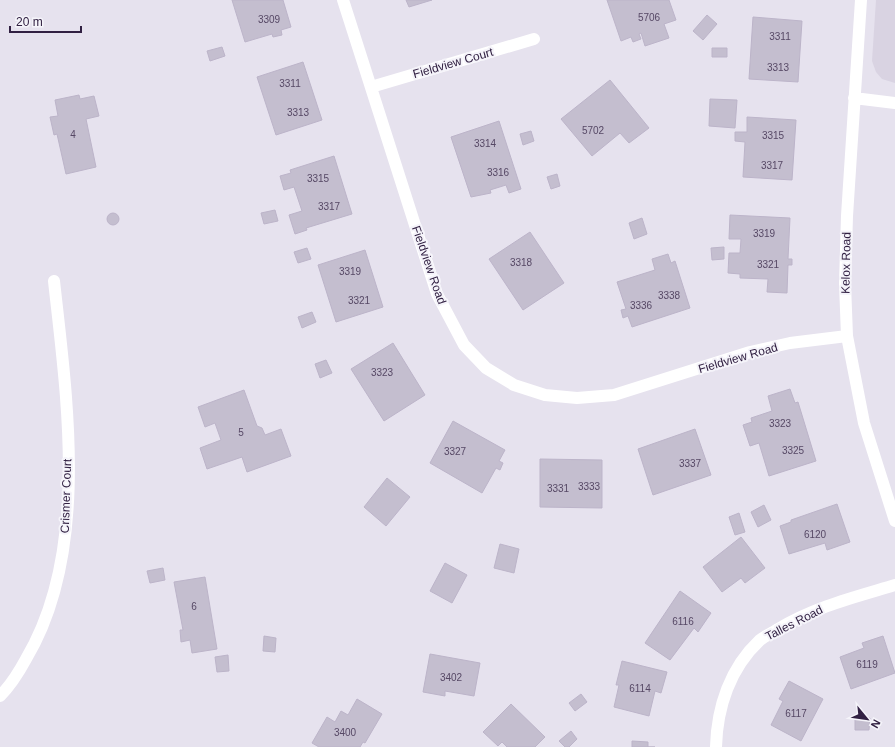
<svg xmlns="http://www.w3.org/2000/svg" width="895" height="747" viewBox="0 0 895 747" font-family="Helvetica,sans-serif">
	<rect width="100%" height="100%" fill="#e6e2ee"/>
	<path fill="#d9d3e2" d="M 876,0 L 895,0 L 895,83 L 882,79 L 876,72 L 872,61 Z"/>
	<path fill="#c4becf" stroke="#bcb4c9" d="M 232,0 L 283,0 L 291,27 L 281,30 L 282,35 L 273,37 L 272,34 L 245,42 Z
		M 406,0 L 432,0 L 409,7 Z
		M 607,0 L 669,0 L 676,20 L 664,24 L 669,38 L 645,46 L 641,33 L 639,34 L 641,39 L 633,42 L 631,37 L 621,41 Z
		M 707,15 L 717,24 L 703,40 L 693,31 Z
		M 753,17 L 802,21 L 798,82 L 749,79 Z
		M 222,47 L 225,56 L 210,61 L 207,51 Z
		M 712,48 L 727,48 L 727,57 L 712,57 Z
		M 303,62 L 322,120 L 276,135 L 257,77 Z
		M 610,80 L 649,128 L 629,143 L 620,133 L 592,156 L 561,119 Z
		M 79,95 L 80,99 L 94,96 L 99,116 L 86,119 L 96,167 L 66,174 L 57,134 L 54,135 L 50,117 L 58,116 L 55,100 Z
		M 710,99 L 737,100 L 735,128 L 709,126 Z
		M 747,117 L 796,120 L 792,180 L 743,177 L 745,142 L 735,141 L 735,132 L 747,132 Z
		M 499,121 L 521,189 L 509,193 L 506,185 L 490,190 L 491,193 L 471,197 L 451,137 Z
		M 531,131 L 534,141 L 523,145 L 520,134 Z
		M 334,156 L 352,214 L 306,228 L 307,230 L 295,234 L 289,215 L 302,211 L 294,187 L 284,190 L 280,176 L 291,173 L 290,170 Z
		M 557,174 L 560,186 L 551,189 L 547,177 Z
		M 275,210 L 278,221 L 264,224 L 261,213 Z
		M107 219a6 6 0 1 1 12 0a6 6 0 1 1-12 0Z
		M 730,215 L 790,218 L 788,259 L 792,259 L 792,265 L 788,265 L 787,293 L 767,292 L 768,279 L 740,278 L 740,274 L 728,273 L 729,253 L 740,253 L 741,239 L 729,239 Z
		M 642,218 L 647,234 L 634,239 L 629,223 Z
		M 530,232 L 564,283 L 523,310 L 489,259 Z
		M 724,247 L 724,259 L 712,260 L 711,248 Z
		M 307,248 L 311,259 L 298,263 L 294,252 Z
		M 365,250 L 383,307 L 336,322 L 318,265 Z
		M 668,254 L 671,263 L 675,261 L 690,308 L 632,327 L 628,316 L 623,318 L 621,310 L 626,309 L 617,282 L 655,270 L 652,259 Z
		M 312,312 L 316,322 L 302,328 L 298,317 Z
		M 393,343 L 425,395 L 384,421 L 351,369 Z
		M 326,360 L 332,373 L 320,378 L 315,364 Z
		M 790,389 L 795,403 L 798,402 L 816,461 L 769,476 L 759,443 L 750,446 L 743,425 L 752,422 L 751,418 L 772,411 L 768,396 Z
		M 244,390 L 257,426 L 262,428 L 265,435 L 281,429 L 291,456 L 247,472 L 242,457 L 207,469 L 200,448 L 221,440 L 215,423 L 205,427 L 198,407 Z
		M 453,421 L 505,450 L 499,461 L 503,463 L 500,470 L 496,468 L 482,493 L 430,463 Z
		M 695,429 L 711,475 L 653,495 L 638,449 Z
		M 540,459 L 602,460 L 602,508 L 540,507 Z
		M 387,478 L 410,497 L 386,526 L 364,507 Z
		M 837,504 L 850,542 L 827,550 L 825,543 L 789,554 L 780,526 L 791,522 L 791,520 Z
		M 764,505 L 771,520 L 758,527 L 751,512 Z
		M 739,513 L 745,532 L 735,535 L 729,517 Z
		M 741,537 L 765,568 L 745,583 L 741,578 L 722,592 L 703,567 Z
		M 500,544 L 519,549 L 514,573 L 494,568 Z
		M 445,563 L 467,575 L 452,603 L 430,591 Z
		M 163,568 L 165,580 L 150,583 L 147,571 Z
		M 205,577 L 217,649 L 192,653 L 190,640 L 181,642 L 180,630 L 183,630 L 174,582 Z
		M 680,591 L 711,613 L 698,632 L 694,628 L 670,660 L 645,643 Z
		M 264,636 L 276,638 L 275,652 L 263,651 Z
		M 883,636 L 895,673 L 851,689 L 840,657 L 864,648 L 862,643 Z
		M 430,654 L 480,663 L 474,696 L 445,691 L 445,696 L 423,692 Z
		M 228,655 L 229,671 L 217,672 L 215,657 Z
		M 622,661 L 667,672 L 661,693 L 655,691 L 649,716 L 614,707 L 619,685 L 616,685 Z
		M 789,681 L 823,699 L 801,741 L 771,725 L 783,701 L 779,699 Z
		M 581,694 L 587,702 L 575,711 L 569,703 Z
		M 357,699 L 382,714 L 365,743 L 363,742 L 360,747 L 319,747 L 312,743 L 327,717 L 335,722 L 341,711 L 348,715 Z
		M 511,704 L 545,737 L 535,747 L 507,747 L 502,742 L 498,746 L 483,732 Z
		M 855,718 L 870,718 L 869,730 L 855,730 Z
		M 571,731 L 577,739 L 569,747 L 565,747 L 559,741 Z
		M 632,741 L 648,742 L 648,747 L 655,747 L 632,747 Z"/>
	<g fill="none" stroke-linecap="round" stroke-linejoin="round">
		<path stroke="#fff" stroke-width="12" d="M 343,0 L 437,294 L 464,345 L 486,368 L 514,385 L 545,395 L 577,398 L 614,395 L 750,352 L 790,343 L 847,336
			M 861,0 L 847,216 L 845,284 L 847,336 L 864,423 L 895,521
			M 371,87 L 534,39
			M 854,98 L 895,103
			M 0,696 C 11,685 19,672 26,659 C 90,552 67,399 54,281
			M 716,747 C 717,707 730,668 760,640 C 765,636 772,633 778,629 C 814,607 855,597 895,585"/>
	</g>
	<g text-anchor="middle" stroke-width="4" stroke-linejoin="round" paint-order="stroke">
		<g font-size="10" fill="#564865">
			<text x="649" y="21">5706</text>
			<text x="269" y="23">3309</text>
			<text x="780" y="40">3311</text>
			<text x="778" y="71">3313</text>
			<text x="290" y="87">3311</text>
			<text x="298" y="116">3313</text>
			<text x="593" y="134">5702</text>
			<text x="73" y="138">4</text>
			<text x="773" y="139">3315</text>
			<text x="485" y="147">3314</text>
			<text x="772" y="169">3317</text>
			<text x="498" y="176">3316</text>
			<text x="318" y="182">3315</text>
			<text x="329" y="210">3317</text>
			<text x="764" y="237">3319</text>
			<text x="521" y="266">3318</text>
			<text x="768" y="268">3321</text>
			<text x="350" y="275">3319</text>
			<text x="669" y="299">3338</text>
			<text x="359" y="304">3321</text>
			<text x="641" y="309">3336</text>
			<text x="382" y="376">3323</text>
			<text x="780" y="427">3323</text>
			<text x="241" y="436">5</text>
			<text x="793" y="454">3325</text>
			<text x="455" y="455">3327</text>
			<text x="690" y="467">3337</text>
			<text x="589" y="490">3333</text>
			<text x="558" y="492">3331</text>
			<text x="815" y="538">6120</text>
			<text x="194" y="610">6</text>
			<text x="683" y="625">6116</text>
			<text x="867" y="668">6119</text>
			<text x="451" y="681">3402</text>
			<text x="640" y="692">6114</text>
			<text x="796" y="717">6117</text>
			<text x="345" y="736">3400</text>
		</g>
		<g font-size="12" fill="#312042" stroke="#f5f4fa">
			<text transform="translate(453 63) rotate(-16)" y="4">Fieldview Court</text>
			<text transform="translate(846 263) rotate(-89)" y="4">Kelox Road</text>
			<text transform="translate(429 265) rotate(71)" y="4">Fieldview Road</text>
			<text transform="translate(738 358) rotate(-16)" y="4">Fieldview Road</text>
			<text transform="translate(66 496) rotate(-88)" y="4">Crismer Court</text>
			<text transform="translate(794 623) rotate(-27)" y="4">Talles Road</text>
		</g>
	</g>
	<g transform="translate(867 719) rotate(119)" stroke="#f5f4fa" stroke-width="3" paint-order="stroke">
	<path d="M0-3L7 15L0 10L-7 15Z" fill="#312042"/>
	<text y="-6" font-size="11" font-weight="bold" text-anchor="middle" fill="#312042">N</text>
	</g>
	<path d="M10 26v6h71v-6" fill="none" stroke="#312042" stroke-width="2"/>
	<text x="16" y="26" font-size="12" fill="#312042" stroke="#f5f4fa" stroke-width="3" paint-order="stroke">20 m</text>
</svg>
